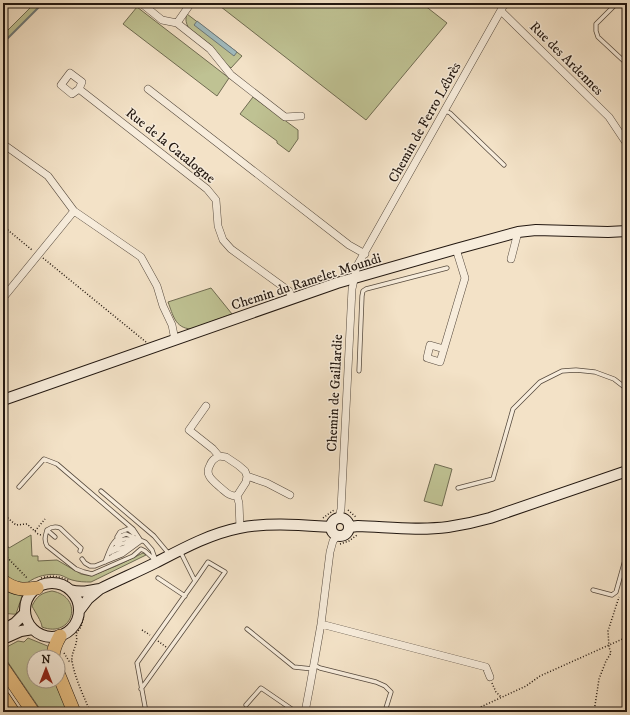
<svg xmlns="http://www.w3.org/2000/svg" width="630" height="715" viewBox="0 0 630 715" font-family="'IM FELL DW Pica',serif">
	<rect width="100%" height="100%" fill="#f3e2c7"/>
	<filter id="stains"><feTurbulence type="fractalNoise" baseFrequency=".005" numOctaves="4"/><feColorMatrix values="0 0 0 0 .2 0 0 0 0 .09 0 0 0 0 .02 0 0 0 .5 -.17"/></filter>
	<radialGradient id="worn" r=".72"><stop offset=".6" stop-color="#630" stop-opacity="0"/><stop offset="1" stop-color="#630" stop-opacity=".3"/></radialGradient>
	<path fill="#bfc293" stroke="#706c52" d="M 35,3 L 43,3 L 5,41 L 6,43 L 3,46 L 3,35 Z
		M 216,3 L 425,3 L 424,5 L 447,23 L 366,120 Z
		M 137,7 L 229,78 L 217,96 L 123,24 Z
		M 187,14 L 242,56 L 231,68 L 227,65 L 212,46 L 189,28 C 186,24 185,19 187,14 Z
		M 253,97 L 298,130 L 298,139 L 289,152 L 277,143 L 277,141 L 240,114 Z
		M 211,288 L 232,314 L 191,329 C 175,328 173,315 168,302 Z
		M 435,464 L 452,469 L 442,506 L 424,501 Z
		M 31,535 L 32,556 L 38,556 L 38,561 L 57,560 L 81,574 L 91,576 L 116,566 L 143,553 L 146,555 L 91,582 C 85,582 79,582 72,580 C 68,579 64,576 60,575 C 48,573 36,576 27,583 L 16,582 L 3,575 L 3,540 L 9,548 Z
		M 3,588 L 22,596 L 16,614 C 10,615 4,610 4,621 L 3,622 Z
		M 52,591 C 85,597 73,639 42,627 C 42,622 35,612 32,606 C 37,596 41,593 52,591 Z
		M 28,638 L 50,647 L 49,657 L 34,657 L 34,681 L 57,681 L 69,712 L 42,712 L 3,655 L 3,649 L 18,641 L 24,642 Z"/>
	<path fill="#a0bbbf" stroke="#6e7979" d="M 197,21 L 237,52 L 234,56 L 194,25 Z"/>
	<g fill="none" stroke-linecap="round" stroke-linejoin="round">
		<path stroke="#6e7979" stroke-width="2" d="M 5,41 L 43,3"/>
		<defs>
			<path id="lane" d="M 617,3 L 596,24 L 596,31 L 598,37 L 627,64
				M 445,111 L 450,113 L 504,165
				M 359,371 L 362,296 L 363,291 L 366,289 L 447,268
				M 19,487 L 44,459 L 57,464 L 133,529 L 141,541
				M 458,488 L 493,479 L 513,409 L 540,382 L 562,371 L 576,370 L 595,372 L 614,379 L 627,389
				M 101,491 L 154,536 L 169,554
				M 47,530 C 51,527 55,526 60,528 L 81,548 L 80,551
				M 55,537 L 47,530 C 45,537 44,540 47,546 L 76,569 L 84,572 L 92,574 L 133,556 L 141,549 L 145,551 L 156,561
				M 117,537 L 120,532 L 128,529 L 134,534
				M 116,544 C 122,537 130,539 138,540
				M 112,552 L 116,550 L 136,543
				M 110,553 C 117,543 124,543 136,541
				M 82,559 L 85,563 L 90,566 L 95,566 L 122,555 L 141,541
				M 107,560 L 114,555 L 130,548
				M 105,562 C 110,549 112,539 126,534 L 145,542 L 152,550 L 156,561
				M 158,578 L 185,596
				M 593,590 L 612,595 L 616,592 L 627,553
				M 247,629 L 294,667 L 313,669
				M 314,665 L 320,668 L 376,682 L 385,686 L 391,692 L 386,708
				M 141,689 L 225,572 L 208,562 L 195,581
				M 246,705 L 261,688 L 296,712
				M 146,712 L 137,663 L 195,581 L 180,551"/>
			<path id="street" d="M 141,3 L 162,20 L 177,23 L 210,49 L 231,75 L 285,117 L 301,116
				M 501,11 L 609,117 L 627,144
				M 177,23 L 191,3
				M 79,89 L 72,94 L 61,85 L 70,73 L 82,82 L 79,89 L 207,189 L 216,200 L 218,226 L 223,240 L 231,249 L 289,291 L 293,299
				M 148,89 L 349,245 L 365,254
				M 3,144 L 48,176 L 74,211 L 141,257 L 157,286 L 163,306 L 172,325 L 175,340
				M 511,259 L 518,232
				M 3,298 L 74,211
				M 444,349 L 430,345 L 427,358 L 440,362 L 465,278 L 456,249
				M 206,406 L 189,430 L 213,449 L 219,456 L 226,457 L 238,465 L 245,471 L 247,476 L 267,483 L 290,495
				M 219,456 C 214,459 212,460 210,465 C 204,475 213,481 221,488 C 227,493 229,496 237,496
				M 339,517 L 341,509 L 352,289 L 357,266 L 505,3
				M 240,528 L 239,503 L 237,496 L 246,482 L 247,476
				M 321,624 L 486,667 L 490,677
				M 305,712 L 310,686 L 321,624 L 330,552 L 333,541 L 337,536"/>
			<path id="secondary" d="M 3,400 L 337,283 L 456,249 L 518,232 L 536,230 L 608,232 L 627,231
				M331 527a9 9 0 1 1 18 0a9 9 0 1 1-18 0Z
				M 350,527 L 358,526 C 388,527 418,531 448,527 C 462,525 476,522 490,518 L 627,471
				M25 610a27 27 0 1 1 54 0a27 27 0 1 1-54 0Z
				M 70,590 C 80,593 90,591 100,589 C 118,580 137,572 155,563 C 182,549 209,534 239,528 C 269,522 301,525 331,527
				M 79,611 L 88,599 L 100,589
				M 3,630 L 15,623 L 25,613
				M 3,639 L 21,631 L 33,629"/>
			<path id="highway" d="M 3,581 C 15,590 23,590 37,588
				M 53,657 C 53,649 56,643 60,636
				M 3,668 L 33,712
				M 58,673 L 74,712
				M 3,697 L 13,712"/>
		</defs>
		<use href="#lane" stroke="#564a3e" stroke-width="5"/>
		<use href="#street" stroke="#564a3e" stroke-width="8"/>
		<use href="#secondary" stroke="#221710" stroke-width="12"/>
		<use href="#highway" stroke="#221710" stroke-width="14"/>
		<path stroke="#221710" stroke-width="1.5" stroke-dasharray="1 2" stroke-linecap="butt" d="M 3,226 L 32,250
			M 43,258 L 146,342
			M 348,510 L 357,518
			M 3,514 L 16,525 L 27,524 L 38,534 L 41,535
			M 323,518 L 334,510
			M 35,531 L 45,519
			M 340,544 L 349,541 L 357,535
			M 3,553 L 28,579
			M 41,578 C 51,575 60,576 70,581
			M 83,619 L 81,627 L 76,634 C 79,644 71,651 72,661 C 75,679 84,696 90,712
			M 142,630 L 150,635
			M 158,641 L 166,647
			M 64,653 L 69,661 L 72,661
			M 492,683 L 496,692 L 501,697
			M 470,712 L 526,686 L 540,676 L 627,637
			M 594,712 L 599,679 L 606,661 L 611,653 L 609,647 L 608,631 L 619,597"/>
		<use href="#lane" stroke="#f7ecdb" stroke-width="3.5"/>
		<use href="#street" stroke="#f7ecdb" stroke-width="7"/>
		<use href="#secondary" stroke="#f7ecdb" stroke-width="10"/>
		<use href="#highway" stroke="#eac184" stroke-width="13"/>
	</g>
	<g text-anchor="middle" stroke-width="3" stroke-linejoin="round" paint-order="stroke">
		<g font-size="14" fill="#221710" stroke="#f7ecdb">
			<text transform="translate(567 58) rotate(45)" y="5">Rue des Ardennes</text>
			<text transform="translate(424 122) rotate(-61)" y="5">Chemin de Ferro Lébrès</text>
			<text transform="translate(171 145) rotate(39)" y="5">Rue de la Catalogne</text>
			<text transform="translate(306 281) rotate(-18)" y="5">Chemin du Ramelet Moundi</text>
			<text transform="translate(334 393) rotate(-87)" y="5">Chemin de Gaillardie</text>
		</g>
	</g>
	<rect width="630" height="715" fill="none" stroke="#f3e2c7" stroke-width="16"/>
	<rect x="4" y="4" width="622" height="707" fill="none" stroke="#221710" stroke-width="2"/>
	<rect x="8" y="8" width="614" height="699" fill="none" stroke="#221710"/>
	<g transform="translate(46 669)"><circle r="19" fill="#f7ecdb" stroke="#a2978a"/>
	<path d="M0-3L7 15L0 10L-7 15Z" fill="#8f2418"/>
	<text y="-6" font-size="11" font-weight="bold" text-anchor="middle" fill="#221710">N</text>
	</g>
	<rect width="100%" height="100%" filter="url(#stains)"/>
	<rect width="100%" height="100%" fill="url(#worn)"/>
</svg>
